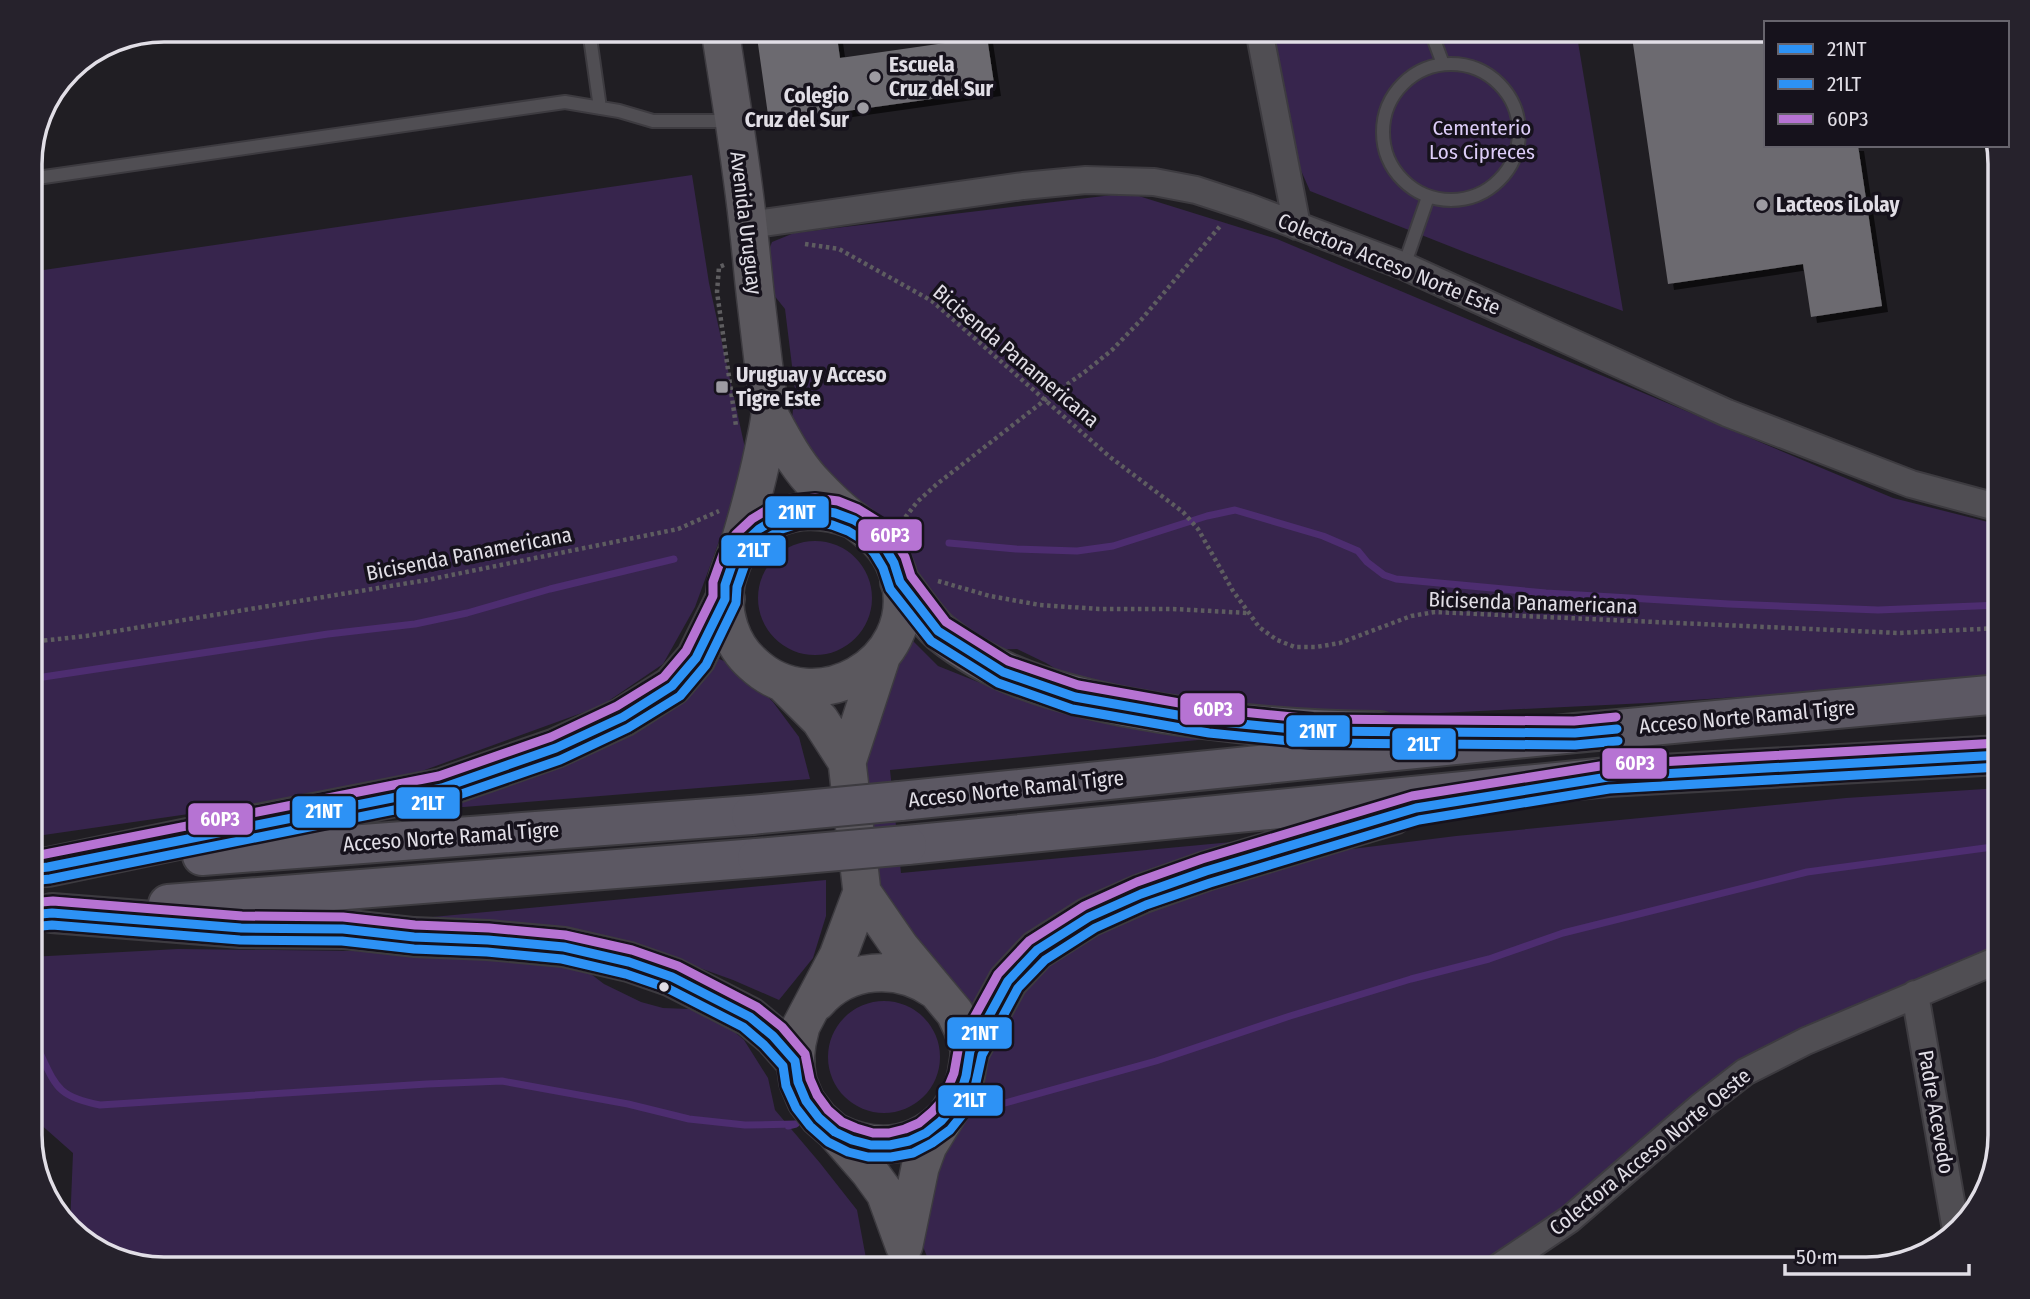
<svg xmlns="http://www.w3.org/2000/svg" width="2030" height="1299" viewBox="0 0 2030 1299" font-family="'Fira Sans Condensed',sans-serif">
	<defs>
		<filter id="shadow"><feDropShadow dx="6" dy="6" stdDeviation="0" flood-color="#0009"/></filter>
	</defs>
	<rect width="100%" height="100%" fill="#201e23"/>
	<path fill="#37254d" d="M 1269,30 L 1576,30 L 1623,311 L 1467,253 L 1310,191 L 1285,134 Z
		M 692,175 L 709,283 L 748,462 L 695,607 L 663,664 L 601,706 L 422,771 L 313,796 L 30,837 L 30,272 Z
		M 1129,193 L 1277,239 L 1893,498 L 2000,525 L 2000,680 L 1647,703 L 1337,718 L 1099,695 L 1046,663 L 1017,649 L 985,650 L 963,643 L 846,504 L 791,429 L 795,390 L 785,309 L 773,294 L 767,255 L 772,242 L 794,233 Z
		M758 598a57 57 0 1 1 114 0a57 57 0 1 1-114 0Z
		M 904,632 L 938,666 L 988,686 L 1103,719 L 1208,739 L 890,770 L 901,873 L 1264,839 L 1162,872 L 971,1022 L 871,881 L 855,783 Z
		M 715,657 L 737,667 L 773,702 L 799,737 L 810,779 L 315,819 L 480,780 Z
		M 2000,788 L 2000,945 L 1738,1065 L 1559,1219 L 1477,1269 L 932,1269 L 920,1239 L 931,1159 L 1023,972 L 1099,928 L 1304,855 L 1456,836 L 1846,798 Z
		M 826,880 L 826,916 L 813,958 L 779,1000 L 733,980 L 683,962 L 411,919 Z
		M 178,949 L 356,951 L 499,958 L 583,968 L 604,984 L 641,1002 L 663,1008 L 689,1009 L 712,1013 L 744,1040 L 768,1078 L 775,1110 L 820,1163 L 857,1210 L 868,1269 L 164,1269 L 90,1247 L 70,1226 L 73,1153 L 30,1115 L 30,957 Z
		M828 1057a56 56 0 1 1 112 0a56 56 0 1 1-112 0Z"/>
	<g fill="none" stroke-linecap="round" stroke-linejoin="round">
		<path stroke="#4d2d70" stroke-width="7" d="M 949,543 L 1016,549 L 1077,551 L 1113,546 L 1207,516 L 1235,510 L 1323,536 L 1358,551 L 1367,562 L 1384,575 L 1396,579 L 1546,593 L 1729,604 L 1878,610 L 2000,605
			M 30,679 L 328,634 L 415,624 L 467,613 L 550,589 L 674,559
			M 39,1051 C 56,1087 58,1097 100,1105 L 427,1084 L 502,1081 L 628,1104 L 689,1119 L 745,1125 L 796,1124 L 788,1126
			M 965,1114 L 1156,1061 L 1290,1016 L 1411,979 L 1489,959 L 1563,933 L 1807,872 L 2000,846"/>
	</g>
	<path fill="#6c6a6f" filter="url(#shadow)" d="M 756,30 L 836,30 L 840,58 L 987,37 L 995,90 L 769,122 Z
		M 1631,30 L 1766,30 L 1766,145 L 1858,145 L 1882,306 L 1811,317 L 1803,264 L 1668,284 Z"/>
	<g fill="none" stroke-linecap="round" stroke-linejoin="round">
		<defs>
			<path id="lane" d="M 589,30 L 600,108
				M 1427,30 L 1433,37 L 1443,64
				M1383 132a68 68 0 1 1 136 0a68 68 0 1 1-136 0Z
				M 30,179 L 565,102 L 619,111 L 653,121 L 730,121
				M 1404,266 L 1428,197"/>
			<path id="street" d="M 1259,30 L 1297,226
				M 749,225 L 1023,186 L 1086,180 L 1154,182 L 1196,190 L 1248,207 L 1404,266 L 1727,413 L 1911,484 L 2000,508
				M 1915,994 L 1956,1230
				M 1496,1269 L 1570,1219 L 1700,1107 L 1745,1072 L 1806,1041 L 2000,959"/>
			<path id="secondary" d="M 720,30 C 730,95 741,160 748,225 C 751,250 753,276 756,301 C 759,326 762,352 765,377 C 767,389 770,403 770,415 C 769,426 766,437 764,448 C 757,482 748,515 738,548 C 734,560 728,572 726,584 C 721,613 731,645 753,664 C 815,722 919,664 900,581 C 893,552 878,538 855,521 C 840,510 824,494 811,480 C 794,461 782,438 770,416
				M 738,552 C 766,510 809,503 854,520
				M 882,655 L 847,762 L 862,892 L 900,947 L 955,1013 L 962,1028 L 970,1051 L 966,1076 L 961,1092 L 928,1146 L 920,1168 L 904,1245
				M 783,683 L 820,720 L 847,762
				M 862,892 L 838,956 L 801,1026 L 797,1043 L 795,1061 L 798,1082 L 806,1101 L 819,1118 L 835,1132 L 869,1171 L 885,1193 L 904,1245
				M 817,1002 C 847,967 898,964 935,990
				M 835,1132 C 874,1151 912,1150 944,1118"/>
			<path id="highway" d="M 900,582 C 912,597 926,620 940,632 C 993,676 1061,694 1126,707 C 1210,723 1295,730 1380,731
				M 900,801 L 1575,733 L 2000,694
				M 907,845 L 1608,777 L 2000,755
				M 202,856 L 751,815
				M 48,867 L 226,830 L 442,788 L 556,748 L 623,717 L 672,686 L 696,658 L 725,599
				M 168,904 L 757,858
				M 52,913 L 241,928 L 343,929 L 414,937 L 488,940 L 564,947 L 629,962 L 672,977 L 750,1017 L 773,1036 L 795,1061
				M 970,1051 L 1008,981 L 1037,950 L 1089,917 L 1141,894 L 1206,871 L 1393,815"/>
		</defs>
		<use href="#lane" stroke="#3d3b40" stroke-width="16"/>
		<use href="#street" stroke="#3d3b40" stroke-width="30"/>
		<use href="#secondary" stroke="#3d3b40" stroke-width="40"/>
		<use href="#highway" stroke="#3d3b40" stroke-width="42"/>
		<path stroke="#5e5d60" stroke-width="4.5" stroke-dasharray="3.5 3.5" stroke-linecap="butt" d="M 805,244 L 839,249 L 932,301 L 1110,457 L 1183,512 L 1198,529 L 1233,591 L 1249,613 L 1259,627 L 1277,640 L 1295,647 L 1316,647 L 1340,643 L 1411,616 L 1435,612 L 1899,633 L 2000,628
			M 724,265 L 719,267 L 717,292 L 736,426
			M 901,523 L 917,502 L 937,484 L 1045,400 L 1086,371 L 1112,350 L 1141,320 L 1221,225
			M 938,581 L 990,596 L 1040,605 L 1099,609 L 1173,609 L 1248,613
			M 30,642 L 86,636 L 427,580 L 678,529 L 719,511"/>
		<use href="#lane" stroke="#504e53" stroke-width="12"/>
		<use href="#street" stroke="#504e53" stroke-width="26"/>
		<use href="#secondary" stroke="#5b585e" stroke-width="37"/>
		<use href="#highway" stroke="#5c5863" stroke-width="38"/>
		<defs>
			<path id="highway-bridge" d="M 751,815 L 900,801
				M 757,858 L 907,845"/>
		</defs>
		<use href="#highway-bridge" stroke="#3d3b40" stroke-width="42" stroke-linecap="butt"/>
		<use href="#highway-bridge" stroke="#5c5863" stroke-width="38"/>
		<defs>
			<path id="bus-1" d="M 30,869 L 48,867 L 442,788 L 556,748 L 623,717 L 672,686 L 696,658 L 725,599 L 725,585 L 734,559 L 745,542 L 759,529 L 777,518 L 796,512 L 816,510 L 835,513 L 854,520 L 871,531 L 884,546 L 894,563 L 900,582 L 938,631 L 1003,672 L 1075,697 L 1211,721 L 1312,731 L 1575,733 L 1617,729
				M 30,915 L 52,913 L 241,928 L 343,929 L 414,937 L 488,940 L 564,947 L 629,962 L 672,977 L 750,1017 L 773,1036 L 795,1061 L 798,1082 L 806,1101 L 819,1118 L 835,1132 L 852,1140 L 871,1145 L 890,1145 L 909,1141 L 926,1133 L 941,1121 L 953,1107 L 961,1092 L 966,1076 L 970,1051 L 1008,981 L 1037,950 L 1089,917 L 1141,894 L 1206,871 L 1416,808 L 1608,777 L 2000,755"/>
			<path id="bus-2" d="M 31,881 L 50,879 L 444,800 L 560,760 L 628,728 L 680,696 L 706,665 L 736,603 L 737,587 L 745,564 L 754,550 L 766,539 L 782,529 L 798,524 L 816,522 L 832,525 L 848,531 L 863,540 L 874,553 L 883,568 L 890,589 L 931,641 L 998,683 L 1072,709 L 1209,733 L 1311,743 L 1575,745 L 1618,741
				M 31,927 L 52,925 L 240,940 L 342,941 L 414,949 L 487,952 L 562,959 L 626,974 L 667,988 L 743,1027 L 764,1045 L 783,1066 L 786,1086 L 796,1108 L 810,1126 L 828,1142 L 848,1152 L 868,1157 L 891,1157 L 913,1153 L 932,1143 L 950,1130 L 962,1115 L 973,1096 L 982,1055 L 1018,988 L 1045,960 L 1095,928 L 1146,905 L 1210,883 L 1419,820 L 1609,789 L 2000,767"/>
			<path id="bus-3" d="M 30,857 L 439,776 L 551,737 L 617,706 L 664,677 L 686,651 L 713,596 L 713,582 L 723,554 L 736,534 L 752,519 L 772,507 L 794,500 L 815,498 L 838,501 L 858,509 L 879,522 L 894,539 L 905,557 L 911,576 L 946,622 L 1008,661 L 1078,685 L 1213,709 L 1313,719 L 1574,721 L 1616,717
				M 30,903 L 53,901 L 242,916 L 343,917 L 415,925 L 489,928 L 565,935 L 632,950 L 678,966 L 757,1007 L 782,1027 L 805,1054 L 810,1079 L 817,1095 L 828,1110 L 842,1122 L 856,1128 L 873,1133 L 889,1133 L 905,1129 L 919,1123 L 932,1112 L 943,1100 L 954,1073 L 959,1045 L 998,974 L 1029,941 L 1084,906 L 1137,882 L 1202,859 L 1412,796 L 1606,765 L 1999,743"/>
		</defs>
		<use href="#bus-1" stroke="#16121c" stroke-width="14"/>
		<use href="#bus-2" stroke="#16121c" stroke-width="14"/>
		<use href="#bus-3" stroke="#16121c" stroke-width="14"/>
		<use href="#bus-1" stroke="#2d92f5" stroke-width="9"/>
		<use href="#bus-2" stroke="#2d92f5" stroke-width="9"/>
		<use href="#bus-3" stroke="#b673d3" stroke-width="9"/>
	</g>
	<g fill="#9d9ba2" stroke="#16121c" stroke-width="2.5">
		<circle cx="875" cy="77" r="7"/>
		<circle cx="863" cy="108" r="7"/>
		<circle cx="1762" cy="205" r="7"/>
		<rect x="715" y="380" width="14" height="14" rx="3.5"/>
	</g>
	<circle fill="#e1dee6" stroke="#16121c" stroke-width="2.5" cx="664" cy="987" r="6"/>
	<g text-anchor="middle" stroke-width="7" stroke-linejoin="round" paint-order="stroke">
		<g font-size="21" font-weight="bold" fill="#e1dee6" stroke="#16121c" text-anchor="start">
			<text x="889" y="72">Escuela<tspan x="889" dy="24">Cruz del Sur</tspan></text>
			<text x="849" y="103" text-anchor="end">Colegio<tspan x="849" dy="24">Cruz del Sur</tspan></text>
			<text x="1776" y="212">Lacteos iLolay</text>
			<text x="736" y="382">Uruguay y Acceso<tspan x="736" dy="24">Tigre Este</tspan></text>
		</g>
		<g font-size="21" fill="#ddcdf8" stroke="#16121c">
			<text x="1482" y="135">Cementerio<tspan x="1482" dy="24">Los Cipreces</tspan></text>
		</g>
		<g font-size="21" fill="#e1dee6" stroke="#16121c">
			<text transform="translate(746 223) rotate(83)" y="7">Avenida Uruguay</text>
			<text transform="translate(1389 264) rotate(22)" y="7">Colectora Acceso Norte Este</text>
			<text transform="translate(1016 356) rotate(40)" y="7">Bicisenda Panamericana</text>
			<text transform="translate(469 554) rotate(-11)" y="7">Bicisenda Panamericana</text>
			<text transform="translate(1533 603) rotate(2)" y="7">Bicisenda Panamericana</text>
			<text transform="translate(1747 717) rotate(-5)" y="7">Acceso Norte Ramal Tigre</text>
			<text transform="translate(1016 789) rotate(-6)" y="7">Acceso Norte Ramal Tigre</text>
			<text transform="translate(451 837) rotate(-4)" y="7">Acceso Norte Ramal Tigre</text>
			<text transform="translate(1936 1112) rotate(80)" y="7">Padre Acevedo</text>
			<text transform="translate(1650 1152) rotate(-39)" y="7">Colectora Acceso Norte Oeste</text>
		</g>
	</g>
	<path d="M0 0H2030V1299H0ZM164 42H1866A122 122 0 0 1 1988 164V1135A122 122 0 0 1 1866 1257H164A122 122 0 0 1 42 1135V164A122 122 0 0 1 164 42Z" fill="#26222c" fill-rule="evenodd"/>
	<path fill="none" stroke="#e1dee6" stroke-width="3.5" d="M164 42H1866A122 122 0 0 1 1988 164V1135A122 122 0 0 1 1866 1257H164A122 122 0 0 1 42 1135V164A122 122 0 0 1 164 42Z"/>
	<g stroke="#16121c" stroke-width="2.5">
		<rect x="764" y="495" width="66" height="34" rx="7" fill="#2d92f5"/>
		<rect x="857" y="518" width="66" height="34" rx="7" fill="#b673d3"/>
		<rect x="720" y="534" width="67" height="33" rx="7" fill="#2d92f5"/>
		<rect x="1179" y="692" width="67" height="34" rx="7" fill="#b673d3"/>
		<rect x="1285" y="714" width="66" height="34" rx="7" fill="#2d92f5"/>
		<rect x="1391" y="727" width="66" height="34" rx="7" fill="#2d92f5"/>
		<rect x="1601" y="747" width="67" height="33" rx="7" fill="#b673d3"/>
		<rect x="395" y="786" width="66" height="34" rx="7" fill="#2d92f5"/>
		<rect x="291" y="795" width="66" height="34" rx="7" fill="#2d92f5"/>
		<rect x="187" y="802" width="67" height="34" rx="7" fill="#b673d3"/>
		<rect x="946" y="1016" width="67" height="34" rx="7" fill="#2d92f5"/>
		<rect x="937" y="1084" width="67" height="33" rx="7" fill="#2d92f5"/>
	</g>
	<g font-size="19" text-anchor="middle" font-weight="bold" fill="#fff">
		<text x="797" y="519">21NT</text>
		<text x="890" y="542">60P3</text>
		<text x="754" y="557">21LT</text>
		<text x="1213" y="716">60P3</text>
		<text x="1318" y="738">21NT</text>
		<text x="1424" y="751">21LT</text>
		<text x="1635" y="770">60P3</text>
		<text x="428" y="810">21LT</text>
		<text x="324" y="818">21NT</text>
		<text x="220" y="826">60P3</text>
		<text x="980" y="1040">21NT</text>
		<text x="970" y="1107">21LT</text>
	</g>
	<rect x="1764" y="21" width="245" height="126" fill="#16121c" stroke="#67646d" stroke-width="2"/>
	<rect x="1778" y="44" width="35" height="10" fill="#2d92f5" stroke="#67646d" stroke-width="2"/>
	<text x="1827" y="56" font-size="21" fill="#e1dee6">21NT</text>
	<rect x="1778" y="79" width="35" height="10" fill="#2d92f5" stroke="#67646d" stroke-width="2"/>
	<text x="1827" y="91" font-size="21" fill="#e1dee6">21LT</text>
	<rect x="1778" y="114" width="35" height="10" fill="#b673d3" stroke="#67646d" stroke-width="2"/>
	<text x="1827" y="126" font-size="21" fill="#e1dee6">60P3</text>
	<path d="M1785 1264v10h184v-10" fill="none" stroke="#e1dee6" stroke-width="3.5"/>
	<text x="1796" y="1264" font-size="21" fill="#e1dee6" stroke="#16121c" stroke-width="5" paint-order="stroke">50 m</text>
</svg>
